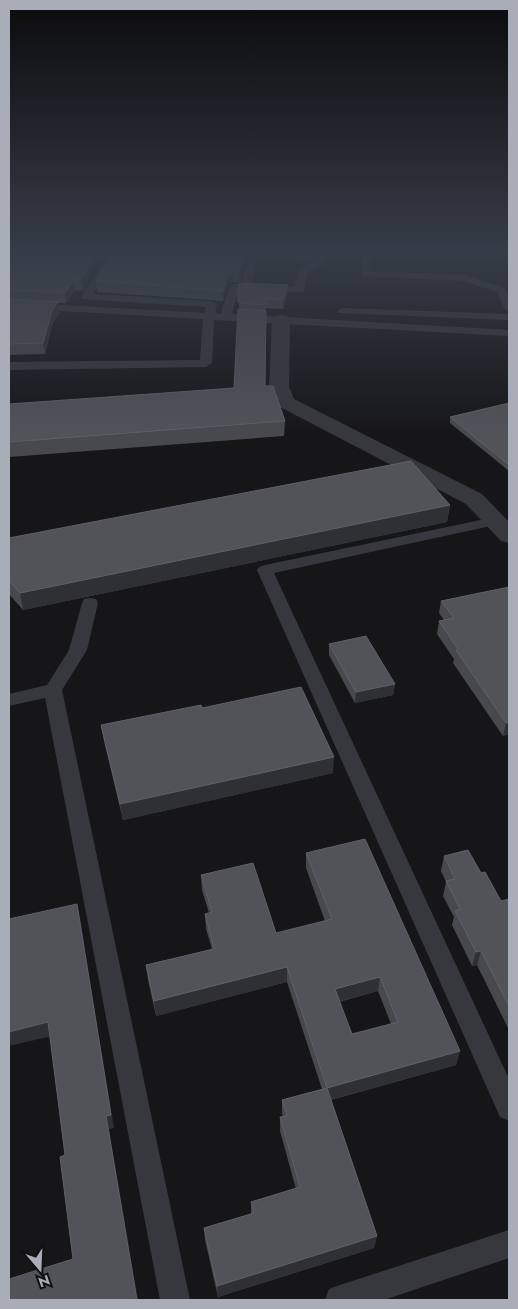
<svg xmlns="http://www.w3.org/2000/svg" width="518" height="1309" viewBox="0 0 518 1309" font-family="Jost,sans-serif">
	<rect width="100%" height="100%" fill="#161618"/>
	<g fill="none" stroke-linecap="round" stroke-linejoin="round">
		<path fill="#37383d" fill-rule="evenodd" d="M 174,251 L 230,251 L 315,257 L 315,251 L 325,251 L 325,260 L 323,265 L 308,272 L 303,292 L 238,290 L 232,314 L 509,330 L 509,336 L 214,320 L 212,363 L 206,367 L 9,370 L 9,362 L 200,360 L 203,319 L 9,308 L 9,302 L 204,313 L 206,307 L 82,299 L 81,297 L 101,264 L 106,261 L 111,264 L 93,294 L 212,301 L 217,304 L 215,313 L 221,314 L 229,287 L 234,284 L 241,284 L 246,265 L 243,258 L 179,254 ZM 253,259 L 312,262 L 299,268 L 294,287 L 251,285 L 256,265 Z
			M 362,251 L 372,251 L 371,271 L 465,275 L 505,288 L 509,297 L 509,311 L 504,308 L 497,292 L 464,281 L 362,276 Z
			M 342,308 L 509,314 L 509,320 L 338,313 L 337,311 Z
			M 495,517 L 500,518 L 502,521 L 500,524 L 274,573 L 509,1079 L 509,1121 L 500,1117 L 257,570 L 259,567 L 265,565 Z
			M 90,598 L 96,599 L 98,603 L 87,650 L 62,690 L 190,1300 L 160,1300 L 45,698 L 9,706 L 9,694 L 47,685 L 69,650 L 82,603 L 84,599 Z
			M 509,1230 L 509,1258 L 384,1300 L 325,1300 L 329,1289 L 340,1285 Z"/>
		<path fill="#37383d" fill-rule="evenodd" d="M 281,315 L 287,316 L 290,320 L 289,387 L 294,399 L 482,494 L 509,522 L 509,543 L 501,541 L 466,504 L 280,407 L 272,397 L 269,387 L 272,320 L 275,316 Z"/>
	</g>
	<path fill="#47494d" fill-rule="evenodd" d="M 9,251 L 242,251 L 244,255 L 244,265 L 240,282 L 233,282 L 228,285 L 223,301 L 97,292 L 96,281 L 108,261 L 107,259 L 99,263 L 83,291 L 75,290 L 66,303 L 58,303 L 60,313 L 53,322 L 45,354 L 9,355 Z
		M 261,251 L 303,251 L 302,254 Z
		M 288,285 L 288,293 L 283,309 L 266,308 L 265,386 L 285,421 L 284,436 L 9,457 L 9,404 L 234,388 L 239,309 L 239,302 L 237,302 L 237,293 Z
		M 509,403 L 509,471 L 450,423 L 450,417 Z
		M 450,505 L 447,522 L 23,610 L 9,594 L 9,538 Z
		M 509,587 L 509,734 L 503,736 L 453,663 L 454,659 L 437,634 L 439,621 L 444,620 L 439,613 L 441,601 Z
		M 329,644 L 395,684 L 393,695 L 355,703 L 329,655 Z
		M 202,708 L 333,773 L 123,820 L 104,741 L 101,725 Z
		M 306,853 L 460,1051 L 456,1065 L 331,1100 L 377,1236 L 374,1248 L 218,1297 L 205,1240 L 204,1228 L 251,1214 L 251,1202 L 296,1189 L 280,1131 L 280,1117 L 283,1117 L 282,1113 L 282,1100 L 322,1089 L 287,982 L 156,1016 L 148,980 L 146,965 L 212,949 L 206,929 L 205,914 L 209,913 L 202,890 L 201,875 L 276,933 L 325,921 L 306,868 ZM 378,991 L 391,1024 L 352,1034 L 339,1002 Z
		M 444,856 L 481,873 L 501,901 L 509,899 L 509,1030 L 477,965 L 472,966 L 452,925 L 454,917 L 443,896 L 446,882 L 441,871 Z"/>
	<path fill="#2f3033" d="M 102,251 L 106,251 L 107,259 L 99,263 L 83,291 L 81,280 L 98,253 Z
		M 244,255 L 244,265 L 240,282 L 239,272 Z
		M 233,272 L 233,282 L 228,285 L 223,301 L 223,291 L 228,275 Z
		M 74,280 L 75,290 L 66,303 L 65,293 Z
		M 288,285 L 288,293 L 283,309 L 283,300 Z
		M 58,302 L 60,313 L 53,322 L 45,354 L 43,343 L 52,311 Z
		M 450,505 L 447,522 L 23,610 L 20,593 Z
		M 395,684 L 393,695 L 355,703 L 356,692 Z
		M 509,722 L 509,734 L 503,736 L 506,723 Z
		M 334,757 L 333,773 L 123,820 L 120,804 Z
		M 77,904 L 80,919 L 114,1128 L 109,1129 L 138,1300 L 137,1300 L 106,1116 Z
		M 481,951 L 477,965 L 472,966 L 476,952 Z
		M 287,967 L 287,982 L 156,1016 L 154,1001 Z
		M 380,977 L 378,991 L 333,1003 L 335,989 Z
		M 48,1022 L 52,1036 L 9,1046 L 9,1032 Z
		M 460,1051 L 456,1065 L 326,1101 L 327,1088 Z
		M 377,1236 L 374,1248 L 218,1297 L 217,1286 Z"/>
	<path fill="#525359" stroke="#5f6168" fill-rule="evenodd" d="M 9,251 L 102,251 L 98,253 L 81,280 L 74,280 L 65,293 L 9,290 Z
		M 108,251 L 242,251 L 244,255 L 239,272 L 233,272 L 228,275 L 223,291 L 96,281 L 112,255 Z
		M 239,283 L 288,285 L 283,300 L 266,299 L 266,305 L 239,303 L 239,293 L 237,293 Z
		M 9,299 L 58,302 L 52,311 L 43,343 L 9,344 Z
		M 238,309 L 266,311 L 265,386 L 273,386 L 285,421 L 9,442 L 9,404 L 234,388 Z
		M 509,403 L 509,465 L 450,417 Z
		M 411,461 L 450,505 L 20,593 L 9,581 L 9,538 Z
		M 509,587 L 509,722 L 506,723 L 456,650 L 458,649 L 439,621 L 454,618 L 441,601 Z
		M 366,636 L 395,684 L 356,692 L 329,644 Z
		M 301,687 L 334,757 L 120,804 L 101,725 L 201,705 L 202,708 Z
		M 365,839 L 460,1051 L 327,1088 L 287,967 L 154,1001 L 146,965 L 214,949 L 205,914 L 212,912 L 201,875 L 253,863 L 276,933 L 332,919 L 306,853 ZM 380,977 L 398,1022 L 352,1034 L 335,989 Z
		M 468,850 L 481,873 L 485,872 L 501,901 L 509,899 L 509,1006 L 481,951 L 476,952 L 455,911 L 460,909 L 446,881 L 455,879 L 444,856 Z
		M 77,904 L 111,1115 L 106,1116 L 137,1300 L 9,1300 L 9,1279 L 73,1259 L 60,1157 L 65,1155 L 48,1022 L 9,1032 L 9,919 Z
		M 327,1088 L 377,1236 L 217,1286 L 204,1228 L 254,1213 L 251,1202 L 300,1187 L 280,1117 L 287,1116 L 282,1100 Z"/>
	<linearGradient id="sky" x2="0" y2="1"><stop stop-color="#0c0c0d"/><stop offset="0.58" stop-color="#363c48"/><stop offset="1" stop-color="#363c48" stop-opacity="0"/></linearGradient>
	<rect width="518" height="435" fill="url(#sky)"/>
	<rect width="518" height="1309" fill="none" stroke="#a8adb8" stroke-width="20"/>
	<g transform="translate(40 1269) rotate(161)" stroke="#111113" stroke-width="4" paint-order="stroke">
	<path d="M0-4L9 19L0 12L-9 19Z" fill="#a8adb8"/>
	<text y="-8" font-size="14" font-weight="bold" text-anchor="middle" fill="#a8adb8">N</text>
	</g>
</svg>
